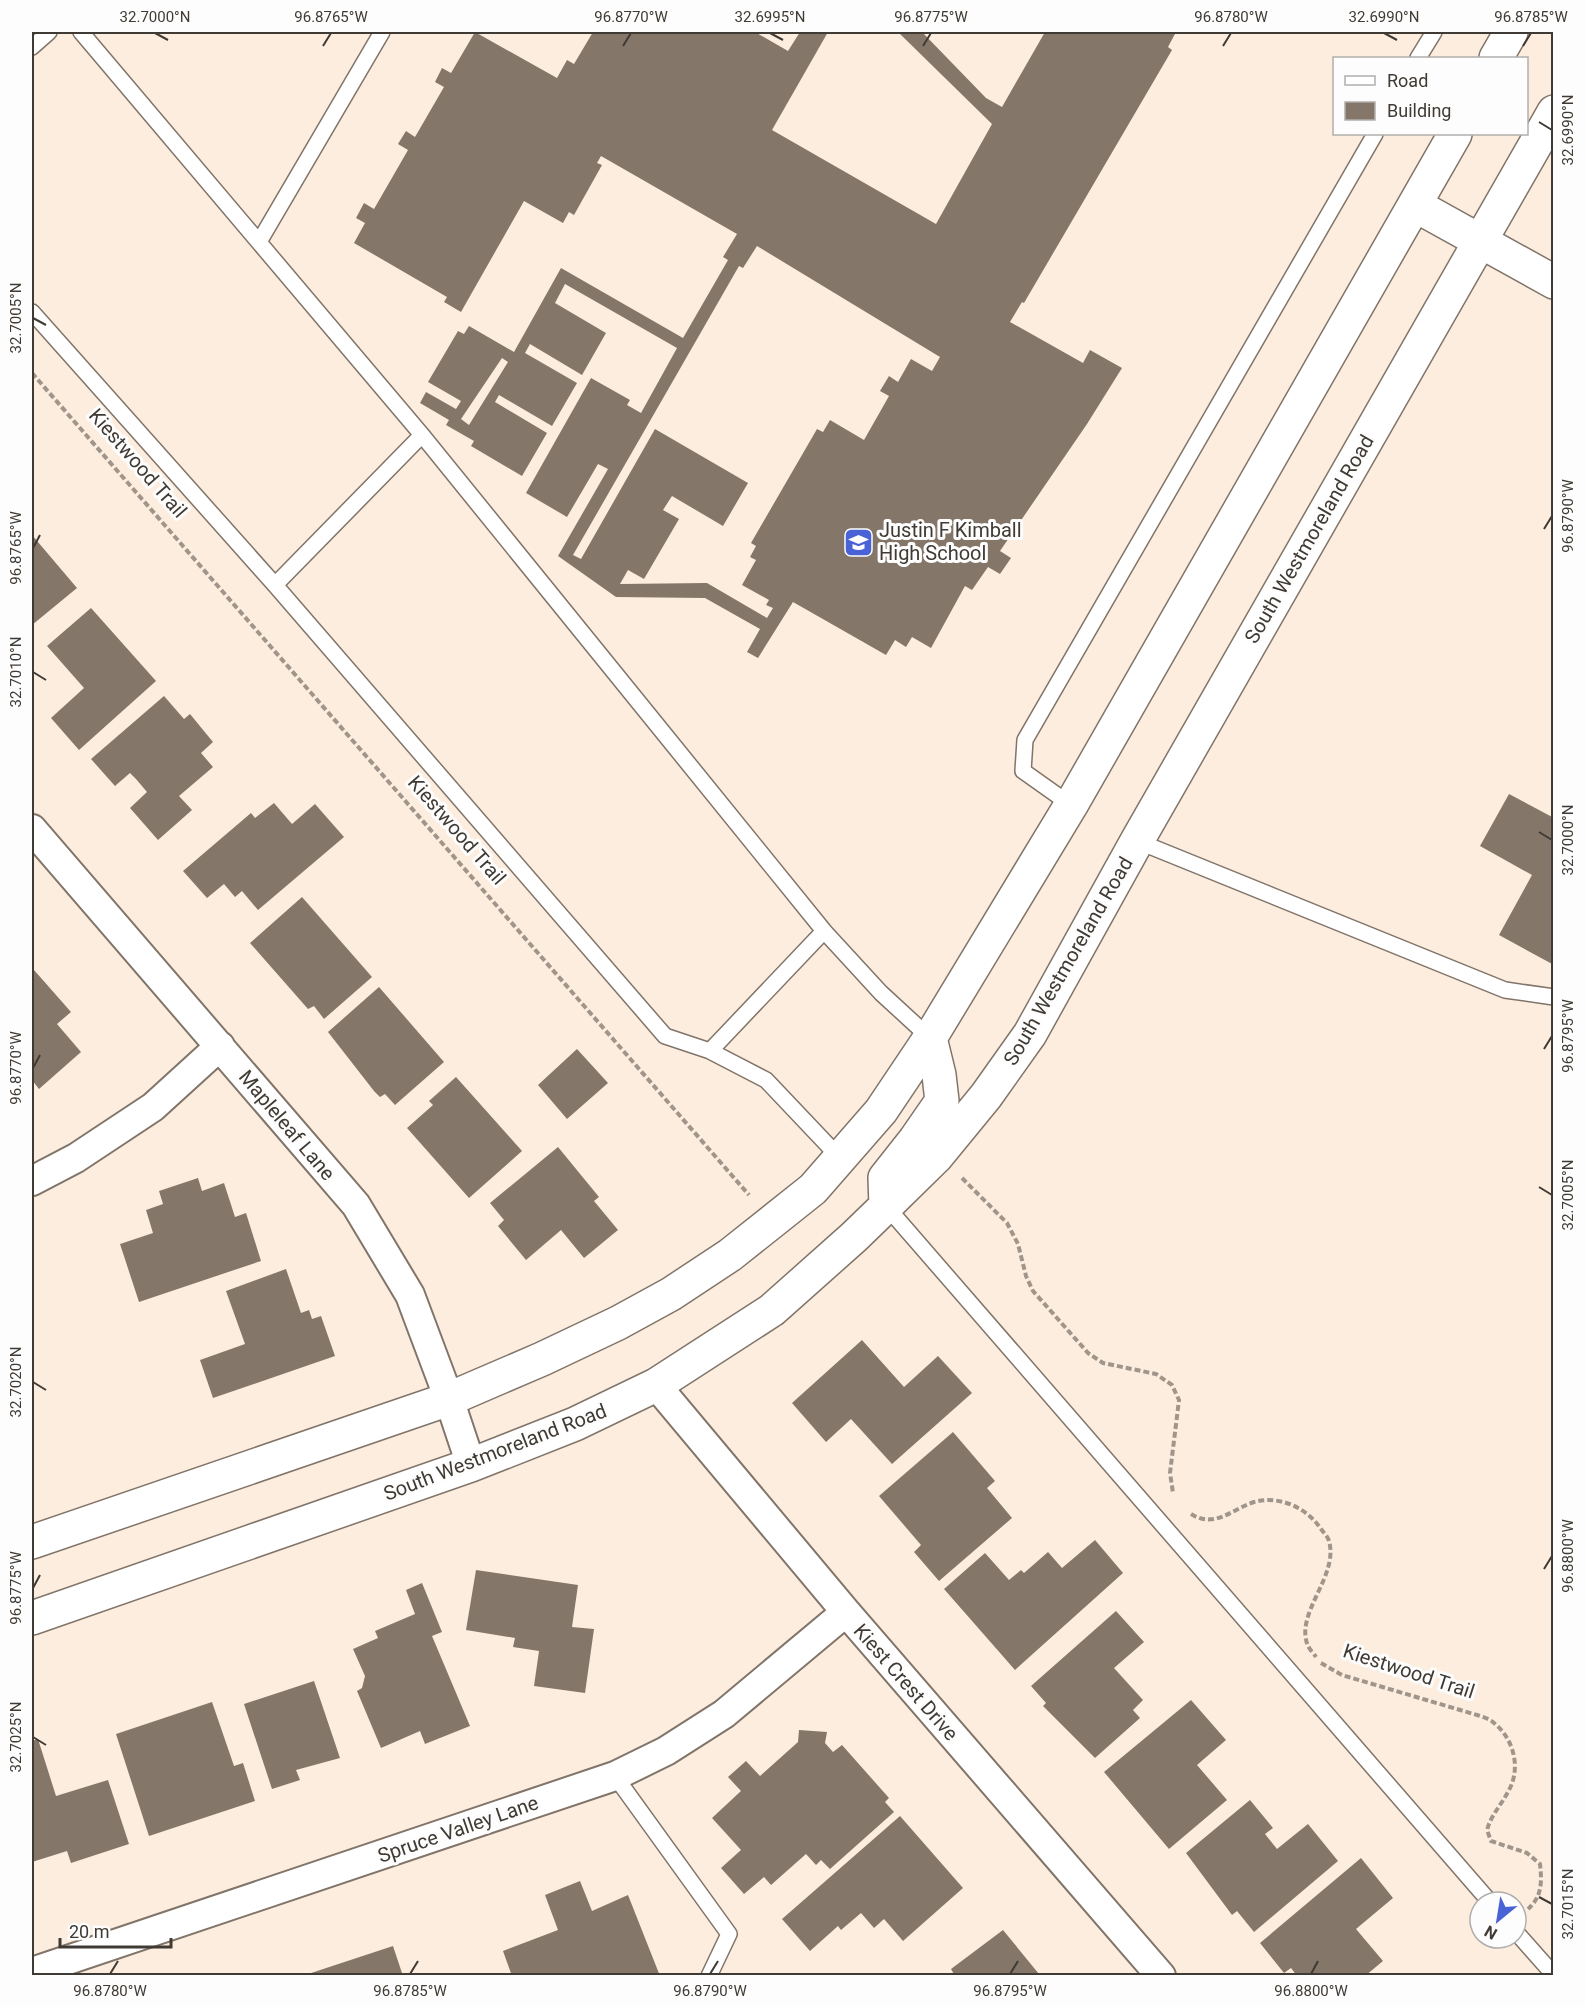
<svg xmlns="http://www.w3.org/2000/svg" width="1585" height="2007" viewBox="0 0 1585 2007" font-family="Roboto,sans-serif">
	<rect width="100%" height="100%" fill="#fceddf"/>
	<path fill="#84776a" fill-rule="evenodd" d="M 475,32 L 557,78 L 567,60 L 574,64 L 593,32 L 755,32 L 788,51 L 800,32 L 828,32 L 772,130 L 936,224 L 992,124 L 898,32 L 922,32 L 986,98 L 1002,107 L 1045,32 L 1176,32 L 1168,47 L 1172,50 L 1024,303 L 1022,302 L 1010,322 L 1083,363 L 1090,350 L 1122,368 L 1087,424 L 1000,551 L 1011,558 L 1000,574 L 988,567 L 972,590 L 965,586 L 931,648 L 912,637 L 906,647 L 895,640 L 886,655 L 793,602 L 758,658 L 747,652 L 760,629 L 705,598 L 616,597 L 558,556 L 608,469 L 598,464 L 567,517 L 526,493 L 591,378 L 630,400 L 627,405 L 641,413 L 677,348 L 565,284 L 555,303 L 606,333 L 582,375 L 530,344 L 525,353 L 577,383 L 552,426 L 499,395 L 495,402 L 547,433 L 522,476 L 471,446 L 474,441 L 446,425 L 449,420 L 420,403 L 426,392 L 456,409 L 461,401 L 428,382 L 458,331 L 464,334 L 469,326 L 514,352 L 561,268 L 683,338 L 728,260 L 723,257 L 737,234 L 601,156 L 597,163 L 602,165 L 574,215 L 569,212 L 563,223 L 524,201 L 461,312 L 444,302 L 447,297 L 354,243 L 365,223 L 356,218 L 364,203 L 374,209 L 408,150 L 398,144 L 406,131 L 415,137 L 444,87 L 435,82 L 442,68 L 451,73 ZM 757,246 L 940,357 L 932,371 L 911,359 L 898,382 L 889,376 L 880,391 L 889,396 L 864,440 L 830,420 L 823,432 L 817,429 L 751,543 L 756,546 L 750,557 L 756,560 L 742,585 L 769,600 L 766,605 L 773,608 L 767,618 L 707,583 L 620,584 L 628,570 L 644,579 L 679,519 L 663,510 L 672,496 L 723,526 L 748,483 L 655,429 L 581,559 L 573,555 L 739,266 L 743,268 ZM 502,358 L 508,362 L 469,425 L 461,419 Z
		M 32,535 L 77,588 L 32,625 Z
		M 91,608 L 156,681 L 79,750 L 51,718 L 84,688 L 47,646 Z
		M 164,696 L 184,719 L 190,714 L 213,742 L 201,753 L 213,767 L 179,796 L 192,810 L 158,840 L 130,808 L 147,792 L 136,779 L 130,773 L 115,786 L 91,759 Z
		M 1509,794 L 1554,818 L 1554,965 L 1499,935 L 1532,875 L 1480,846 Z
		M 274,803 L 292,824 L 315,804 L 344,837 L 258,910 L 242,891 L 235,897 L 224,884 L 207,898 L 183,871 L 251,813 L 255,818 Z
		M 302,897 L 372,977 L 324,1019 L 314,1006 L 308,1009 L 250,943 Z
		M 34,970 L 71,1012 L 57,1024 L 81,1052 L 39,1089 L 32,1080 L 32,972 Z
		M 379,987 L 444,1062 L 395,1105 L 385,1094 L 380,1097 L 374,1091 L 328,1032 Z
		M 577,1049 L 608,1083 L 567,1119 L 538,1085 Z
		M 456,1077 L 522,1151 L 469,1198 L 407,1128 L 433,1105 L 429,1101 Z
		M 558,1147 L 599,1197 L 594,1201 L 618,1230 L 584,1258 L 561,1230 L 526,1260 L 498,1226 L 504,1220 L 490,1203 Z
		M 198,1178 L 202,1191 L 224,1183 L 235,1217 L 246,1213 L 261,1261 L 139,1302 L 120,1244 L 153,1233 L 146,1210 L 163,1204 L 159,1191 Z
		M 286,1269 L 301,1313 L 309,1310 L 312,1319 L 321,1316 L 335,1356 L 213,1398 L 200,1360 L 245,1344 L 226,1291 Z
		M 862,1340 L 904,1387 L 938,1356 L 972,1393 L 892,1464 L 851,1419 L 826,1442 L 792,1403 Z
		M 953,1432 L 995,1481 L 987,1488 L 1012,1518 L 939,1581 L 914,1552 L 921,1545 L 879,1496 Z
		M 1095,1540 L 1123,1573 L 1015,1670 L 944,1589 L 985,1553 L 1009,1580 L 1021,1570 L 1024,1573 L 1048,1552 L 1062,1568 Z
		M 476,1570 L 578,1585 L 572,1627 L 594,1629 L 585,1693 L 534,1686 L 539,1651 L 513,1647 L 515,1638 L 466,1630 Z
		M 422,1583 L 442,1632 L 432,1636 L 470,1726 L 425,1744 L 420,1731 L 381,1748 L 357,1691 L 362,1688 L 365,1676 L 353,1649 L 378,1638 L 375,1631 L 415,1614 L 406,1590 Z
		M 1116,1611 L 1144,1642 L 1114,1668 L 1143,1700 L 1133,1710 L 1140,1718 L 1095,1758 L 1043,1706 L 1046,1703 L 1031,1686 Z
		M 314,1681 L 340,1758 L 296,1770 L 300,1780 L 272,1789 L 244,1704 Z
		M 1191,1700 L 1226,1740 L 1197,1765 L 1227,1800 L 1169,1849 L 1104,1772 Z
		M 212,1702 L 234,1766 L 243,1763 L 255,1801 L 149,1836 L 116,1734 Z
		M 799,1730 L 827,1732 L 825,1743 L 833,1752 L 842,1745 L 889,1798 L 885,1802 L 894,1812 L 830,1869 L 821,1860 L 816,1865 L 806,1854 L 771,1885 L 764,1877 L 744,1894 L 721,1868 L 741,1850 L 712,1818 L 741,1791 L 728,1777 L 746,1761 L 760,1776 L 798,1742 Z
		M 38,1739 L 56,1796 L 108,1780 L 129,1844 L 71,1863 L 67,1851 L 32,1862 L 32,1741 Z
		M 1250,1800 L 1273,1828 L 1265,1834 L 1277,1849 L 1308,1824 L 1338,1861 L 1254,1932 L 1237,1911 L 1232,1915 L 1186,1853 Z
		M 900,1816 L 963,1888 L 903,1941 L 884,1919 L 874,1928 L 861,1913 L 841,1930 L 838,1926 L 810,1951 L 782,1919 Z
		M 1361,1858 L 1393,1898 L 1356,1929 L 1383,1961 L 1365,1976 L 1297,1976 L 1291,1968 L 1284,1973 L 1260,1943 Z
		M 580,1881 L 592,1911 L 628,1895 L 660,1976 L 512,1976 L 503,1951 L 558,1930 L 545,1895 Z
		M 1003,1930 L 1039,1974 L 1037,1976 L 955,1976 L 951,1969 Z
		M 393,1946 L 403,1976 L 305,1976 L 305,1975 Z"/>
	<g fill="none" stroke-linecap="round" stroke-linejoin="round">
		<defs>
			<path id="lane" d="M 81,32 L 422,435 L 824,931 L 881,993 L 930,1038
				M 32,47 L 49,32
				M 1418,58 L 1434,32
				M 259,242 L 382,32
				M 32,312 L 275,585 L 665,1036 L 710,1051 L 766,1080 L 840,1158
				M 275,585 L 422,435
				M 1071,805 L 1023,771 L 1025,740 L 1375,134
				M 1137,841 L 1505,990 L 1554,997
				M 710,1051 L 824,931
				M 886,1206 L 1490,1902
				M 615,1776 L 729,1934 L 709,1976
				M 1516,1932 L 1554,1975"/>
			<path id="street" d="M 32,829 L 356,1205 L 410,1295 L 449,1399 L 471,1465
				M 32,1181 L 76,1158 L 153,1107 L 220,1046
				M 656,1385 L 846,1612 L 1161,1976
				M 32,1972 L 615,1776 L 666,1751 L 724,1714 L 846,1612"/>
			<path id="secondary" d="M 1496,58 L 1511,32
				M 1415,205 L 1554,282
				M 886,1206 L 885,1178 L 915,1140 L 942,1101 L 939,1075 L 930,1038
				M 32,1542 L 449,1399 L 542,1359 L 618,1323 L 671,1294 L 730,1255 L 813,1189 L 881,1111 L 930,1038 L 1071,805 L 1455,134
				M 32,1618 L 471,1465 L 575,1424 L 656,1385 L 772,1310 L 854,1237 L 886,1206 L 936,1157 L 986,1096 L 1030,1034 L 1137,841 L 1554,112"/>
		</defs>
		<use href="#lane" stroke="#817468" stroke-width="18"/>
		<use href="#street" stroke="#817468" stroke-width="32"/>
		<use href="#secondary" stroke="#817468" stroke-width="36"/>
		<path stroke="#a0958b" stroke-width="4" stroke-dasharray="6 3" stroke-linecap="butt" d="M 32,373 L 749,1195
			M 962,1178 L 1007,1223 L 1018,1244 L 1026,1276 L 1033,1291 L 1088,1353 L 1103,1363 L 1156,1374 L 1172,1385 L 1179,1400 L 1170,1473 L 1173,1493
			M 1191,1514 C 1215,1529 1232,1509 1254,1502 C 1280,1495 1307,1508 1321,1529 C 1324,1533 1328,1537 1329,1541 C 1339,1577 1294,1613 1308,1646 C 1310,1650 1314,1654 1316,1657
			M 1321,1663 L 1342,1675 L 1477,1715 C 1483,1717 1490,1719 1494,1723 C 1514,1739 1521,1768 1509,1790 C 1502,1804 1491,1815 1487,1830 L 1491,1841 L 1527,1853 L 1540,1864 C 1542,1882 1542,1897 1528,1909"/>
		<use href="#lane" stroke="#fff" stroke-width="15"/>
		<use href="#street" stroke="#fff" stroke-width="28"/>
		<use href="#secondary" stroke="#fff" stroke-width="33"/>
	</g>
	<path fill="none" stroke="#403a34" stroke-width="2" d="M 155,33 L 168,40M 770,33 L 783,40M 1384,33 L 1397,40M 323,46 L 331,33M 623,46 L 631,33M 923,46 L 931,33M 1223,46 L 1231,33M 1523,46 L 1531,33M 1539,122 L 1552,130M 33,318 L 46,325M 1544,529 L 1552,516M 33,548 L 40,535M 33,672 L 46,680M 1539,832 L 1552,840M 1544,1049 L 1552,1036M 33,1068 L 40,1055M 1539,1187 L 1552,1195M 33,1382 L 46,1390M 1544,1569 L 1552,1556M 33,1588 L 40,1575M 33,1737 L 46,1745M 1539,1897 L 1552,1904M 110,1974 L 118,1961M 410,1974 L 418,1961M 710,1974 L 718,1961M 1010,1974 L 1018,1961M 1311,1974 L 1318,1961"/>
	<defs>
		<symbol id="school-square" viewBox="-11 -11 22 22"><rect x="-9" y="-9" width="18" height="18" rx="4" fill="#4963d7" stroke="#fdfdfd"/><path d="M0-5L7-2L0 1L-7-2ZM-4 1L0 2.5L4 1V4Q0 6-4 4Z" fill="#fff"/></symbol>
	</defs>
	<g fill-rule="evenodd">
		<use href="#school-square" x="842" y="526" width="33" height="33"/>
	</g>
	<g text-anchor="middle" stroke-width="6" stroke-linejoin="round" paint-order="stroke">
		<g font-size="20" fill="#403a34" stroke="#fdfdfd">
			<text transform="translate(138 463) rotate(49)" y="7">Kiestwood Trail</text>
			<text transform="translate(1309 539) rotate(-60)" y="7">South Westmoreland Road</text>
			<text transform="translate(457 830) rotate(49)" y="7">Kiestwood Trail</text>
			<text transform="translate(1068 961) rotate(-60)" y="7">South Westmoreland Road</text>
			<text transform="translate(287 1125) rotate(50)" y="7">Mapleleaf Lane</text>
			<text transform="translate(495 1452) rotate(-21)" y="7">South Westmoreland Road</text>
			<text transform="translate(1409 1671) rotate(18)" y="7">Kiestwood Trail</text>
			<text transform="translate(906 1682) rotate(49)" y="7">Kiest Crest Drive</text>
			<text transform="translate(458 1829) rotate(-19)" y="7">Spruce Valley Lane</text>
		</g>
		<g font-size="20" fill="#403a34" stroke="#fdfdfd" text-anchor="start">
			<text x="879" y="537">Justin F Kimball<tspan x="879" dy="23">High School</tspan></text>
		</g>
	</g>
	<rect width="1585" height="2007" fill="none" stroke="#fdfdfd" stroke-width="66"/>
	<rect x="1333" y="57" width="195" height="78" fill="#fdfdfd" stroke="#b1afad" stroke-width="1.5"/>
	<rect x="1345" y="76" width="30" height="9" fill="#ffffff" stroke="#b1afad" stroke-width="1.5"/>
	<text x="1387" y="87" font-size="18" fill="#403a34">Road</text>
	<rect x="1345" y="102" width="30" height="18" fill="#84776a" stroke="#b1afad" stroke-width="1.5"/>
	<text x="1387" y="117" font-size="18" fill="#403a34">Building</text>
	<g transform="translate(1498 1920) rotate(210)"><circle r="28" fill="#fdfdfd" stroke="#b1afad" stroke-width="1.5"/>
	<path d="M0-4.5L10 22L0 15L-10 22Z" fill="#4963d7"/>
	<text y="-9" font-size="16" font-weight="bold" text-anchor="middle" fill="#403a34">N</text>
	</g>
	<path d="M60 1938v9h111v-9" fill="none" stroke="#403a34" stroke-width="3"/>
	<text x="69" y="1938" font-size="18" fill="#403a34" stroke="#fdfdfd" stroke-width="4.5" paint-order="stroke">20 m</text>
	<rect x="33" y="33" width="1519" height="1941" fill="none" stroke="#403a34" stroke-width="2"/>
	<g font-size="15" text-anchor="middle" fill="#403a34">
		<text x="155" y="22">32.7000°N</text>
		<text x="331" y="22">96.8765°W</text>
		<text x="631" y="22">96.8770°W</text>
		<text x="770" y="22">32.6995°N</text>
		<text x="931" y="22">96.8775°W</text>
		<text x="1231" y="22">96.8780°W</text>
		<text x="1384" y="22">32.6990°N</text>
		<text x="1531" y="22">96.8785°W</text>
		<text transform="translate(1568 130) rotate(-90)" y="5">32.6990°N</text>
		<text transform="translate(16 318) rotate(-90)" y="5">32.7005°N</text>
		<text transform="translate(1568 516) rotate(-90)" y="5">96.8790°W</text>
		<text transform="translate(16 548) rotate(-90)" y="5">96.8765°W</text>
		<text transform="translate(16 672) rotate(-90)" y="5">32.7010°N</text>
		<text transform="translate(1568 840) rotate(-90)" y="5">32.7000°N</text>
		<text transform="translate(1568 1036) rotate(-90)" y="5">96.8795°W</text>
		<text transform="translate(16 1068) rotate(-90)" y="5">96.8770°W</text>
		<text transform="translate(1568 1195) rotate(-90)" y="5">32.7005°N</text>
		<text transform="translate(16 1382) rotate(-90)" y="5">32.7020°N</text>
		<text transform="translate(1568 1556) rotate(-90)" y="5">96.8800°W</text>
		<text transform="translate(16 1588) rotate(-90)" y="5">96.8775°W</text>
		<text transform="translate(16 1737) rotate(-90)" y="5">32.7025°N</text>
		<text transform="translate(1568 1904) rotate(-90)" y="5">32.7015°N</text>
		<text x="110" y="1996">96.8780°W</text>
		<text x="410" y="1996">96.8785°W</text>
		<text x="710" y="1996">96.8790°W</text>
		<text x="1010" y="1996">96.8795°W</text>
		<text x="1311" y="1996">96.8800°W</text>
	</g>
</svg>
